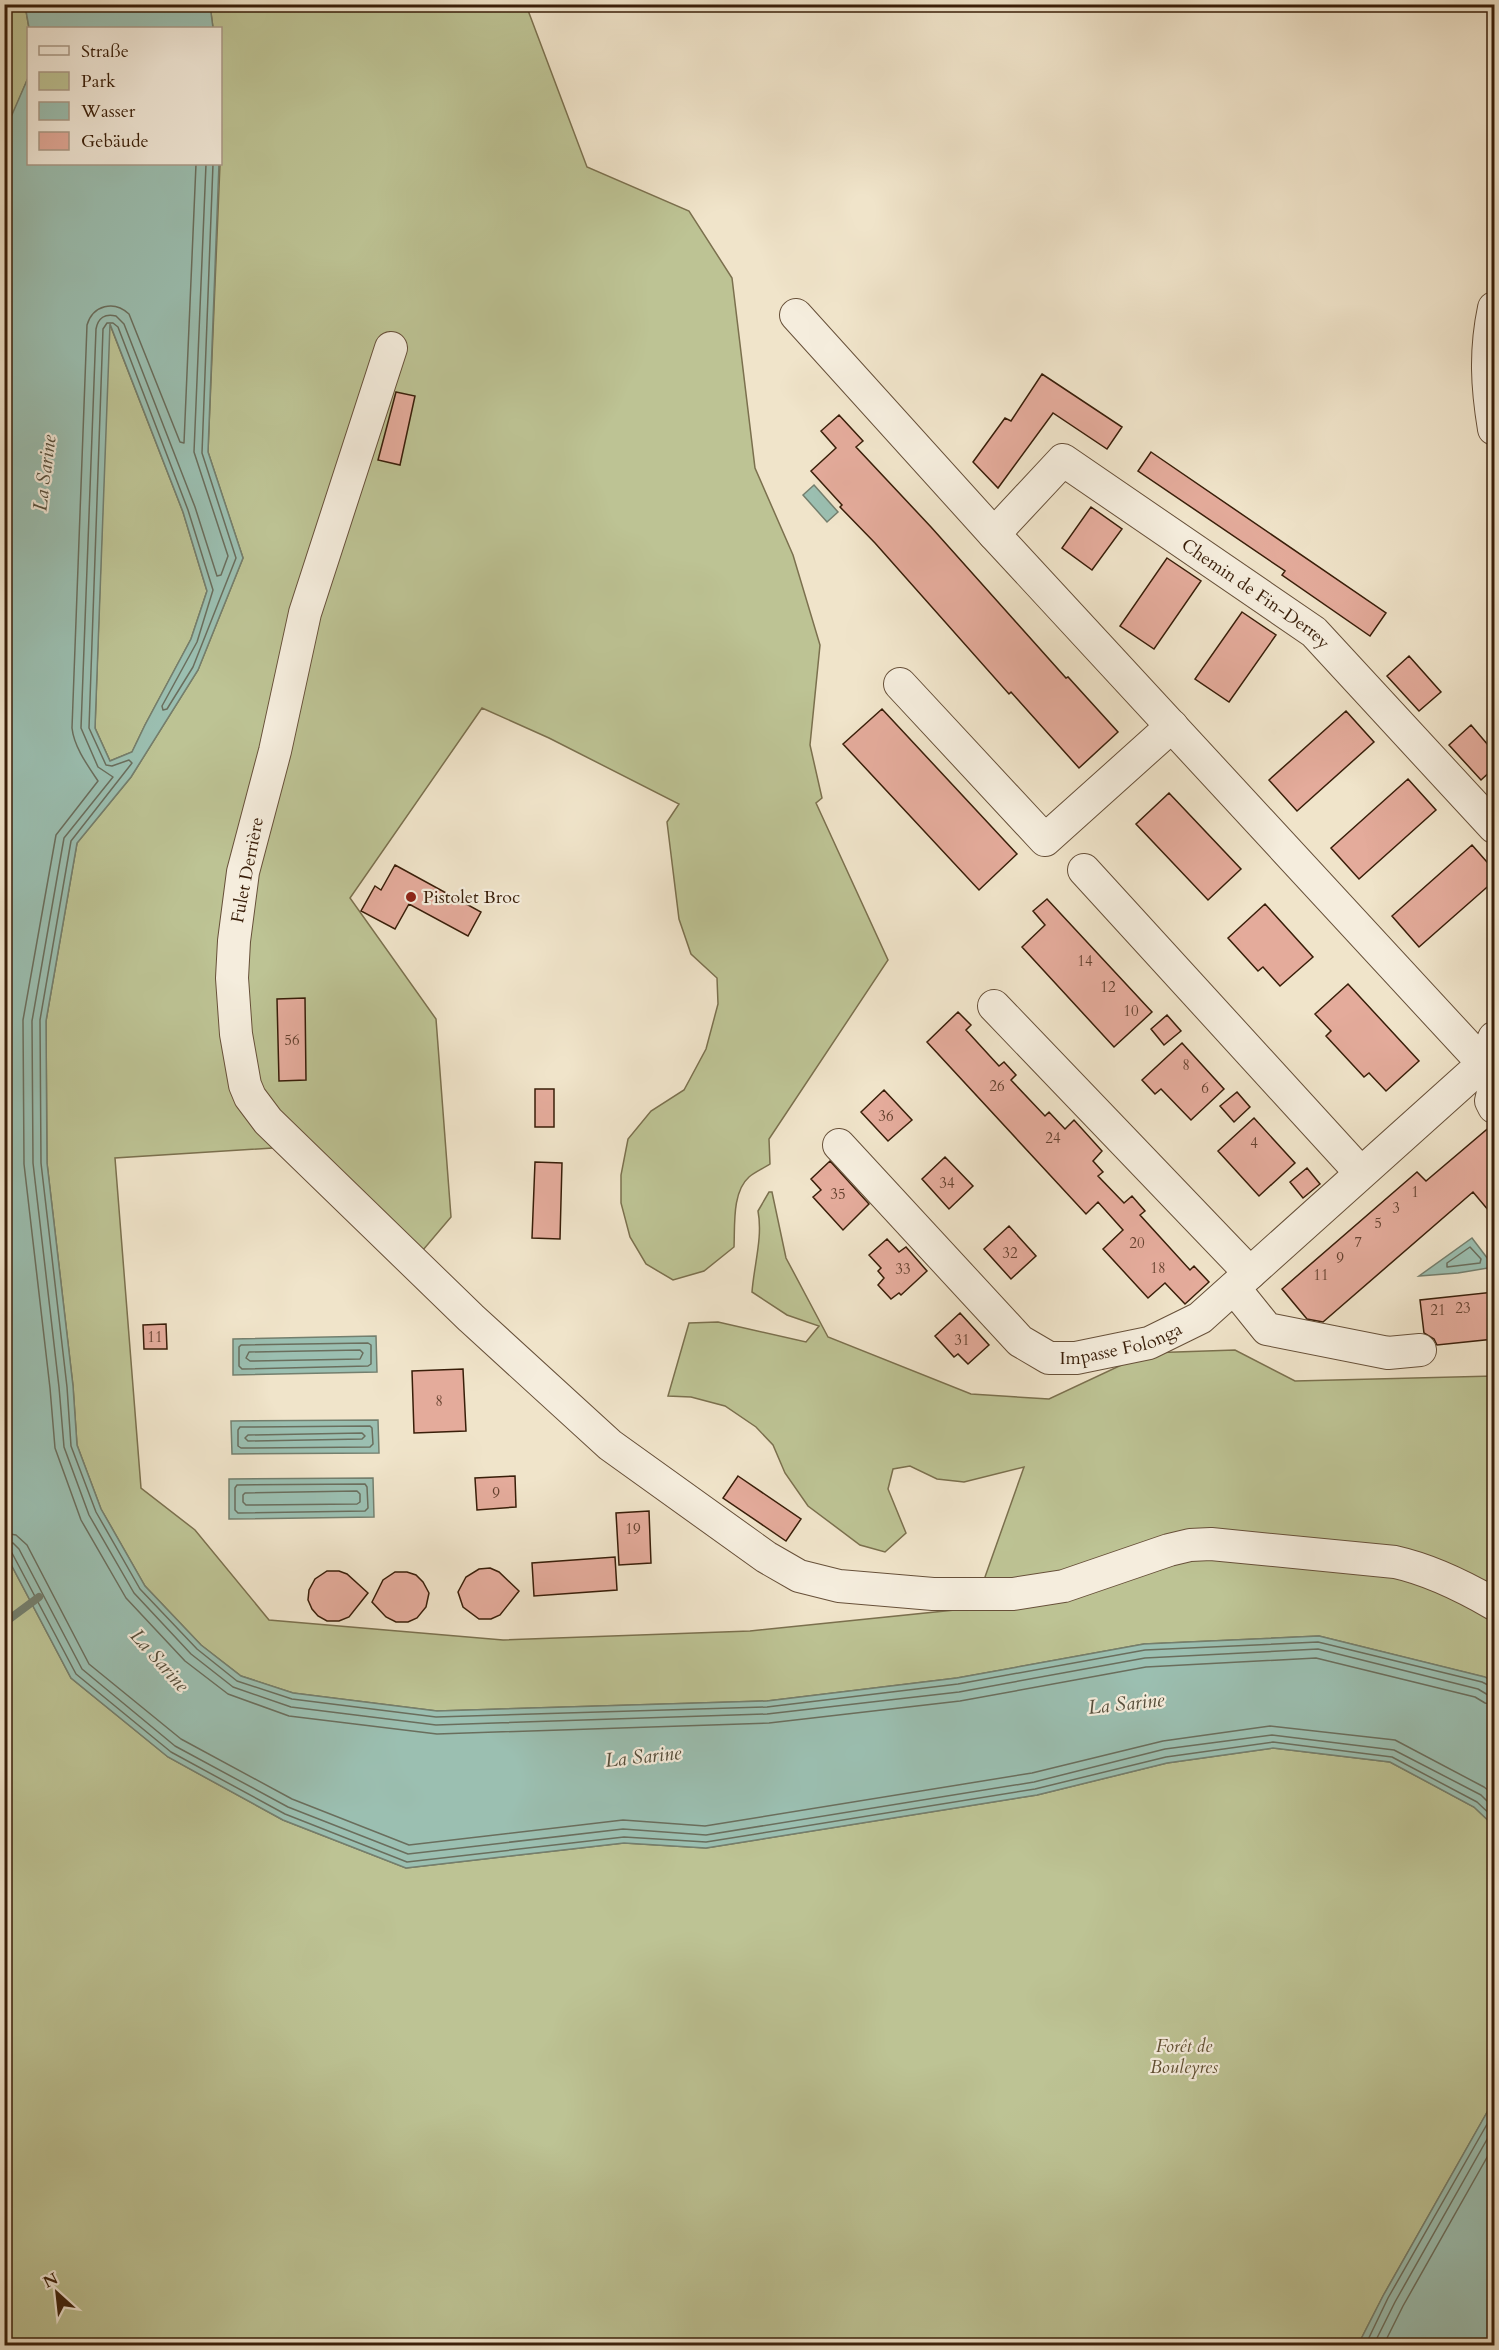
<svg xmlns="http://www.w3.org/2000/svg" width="1499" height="2350" viewBox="0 0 1499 2350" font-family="Cardo,serif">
	<rect width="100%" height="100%" fill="#f0e4ca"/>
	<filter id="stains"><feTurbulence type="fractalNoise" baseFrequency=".00333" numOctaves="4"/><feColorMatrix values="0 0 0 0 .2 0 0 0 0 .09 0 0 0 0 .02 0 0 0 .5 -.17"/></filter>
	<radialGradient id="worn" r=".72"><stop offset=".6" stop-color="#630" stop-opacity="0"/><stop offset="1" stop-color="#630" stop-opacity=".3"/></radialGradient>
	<path fill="#bdc394" stroke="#7b704e" stroke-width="1.5" d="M 5,5 L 25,5 L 29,28 L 28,78 L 5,133 Z
		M 210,5 L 526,5 L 587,167 L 689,211 L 732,278 L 755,468 L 793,555 L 820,645 L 810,745 L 822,798 L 816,803 L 888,960 L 769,1139 L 770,1164 C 764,1168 755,1172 749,1177 C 732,1192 735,1225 734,1247 L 704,1271 L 673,1280 L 646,1264 L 630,1237 L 621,1203 L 621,1175 L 628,1139 L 651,1111 L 684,1090 L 706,1049 L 718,1004 L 717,978 L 691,954 L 679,919 L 667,822 L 679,804 L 549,738 L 482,708 L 350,898 L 436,1019 L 451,1217 L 412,1263 L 288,1147 L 115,1158 L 141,1488 L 195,1530 L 269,1620 L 503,1640 L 750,1631 L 974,1608 L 1024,1467 L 964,1482 L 937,1479 L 910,1466 L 893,1469 L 888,1489 L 906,1533 L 885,1552 L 860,1545 L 808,1506 L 785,1473 L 773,1445 L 756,1427 L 725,1406 L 691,1397 L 668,1396 L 689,1323 L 718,1322 L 806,1342 L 819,1326 L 787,1315 L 752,1292 C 754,1265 763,1237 758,1211 L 769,1192 L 772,1192 L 786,1258 L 828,1337 L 971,1394 L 1049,1399 L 1147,1353 L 1235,1350 L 1295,1381 L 1494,1376 L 1494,1683 L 1484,1677 L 1319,1636 L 1144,1644 L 957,1678 L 767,1701 L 437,1711 L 293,1693 L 241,1676 L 201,1645 L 145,1586 L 101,1509 L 77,1445 L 73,1386 L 47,1163 L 46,1021 L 77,843 L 131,777 L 198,670 L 243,558 L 208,452 L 220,164 L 220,28 L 213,28 Z
		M 109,322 L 183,512 L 207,591 L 191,639 L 145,725 L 132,752 L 110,761 L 95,728 Z
		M 4,1551 L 71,1678 L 168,1757 L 283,1820 L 406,1868 L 624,1843 L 706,1848 L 1037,1795 L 1167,1763 L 1273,1748 L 1390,1762 L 1474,1807 L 1494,1826 L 1494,2100 L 1383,2296 L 1358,2345 L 5,2345 Z"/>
	<path fill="#9bbfb1" stroke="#747f6e" stroke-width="1.5" fill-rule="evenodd" d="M 25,5 L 210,5 L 213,28 L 29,28 Z
		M 28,78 L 28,164 L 219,164 L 208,452 L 243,558 L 198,670 L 131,777 L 77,843 L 46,1021 L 47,1163 L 73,1386 L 77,1445 L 101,1509 L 145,1586 L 201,1645 L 241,1676 L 293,1693 L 437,1711 L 767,1701 L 957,1678 L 1144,1644 L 1319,1636 L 1485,1677 L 1494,1683 L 1494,1826 L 1474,1807 L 1390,1762 L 1273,1748 L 1167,1763 L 1037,1795 L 706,1848 L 624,1843 L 406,1868 L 283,1820 L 168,1757 L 71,1678 L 4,1551 L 4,133 ZM 110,324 L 183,512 L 207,591 L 191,639 L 145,725 L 132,752 L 110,761 L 95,728 Z
		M 814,485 L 838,512 L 827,522 L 803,495 Z
		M 1472,1238 L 1494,1267 L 1458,1273 L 1419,1276 Z
		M 376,1336 L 377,1372 L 233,1375 L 233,1339 Z
		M 378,1420 L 379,1453 L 232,1454 L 231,1421 Z
		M 373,1478 L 374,1517 L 229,1519 L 229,1479 Z
		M 1494,2100 L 1494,2345 L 1358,2345 L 1383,2296 Z"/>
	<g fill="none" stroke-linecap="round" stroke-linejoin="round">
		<path stroke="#6a6e5d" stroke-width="1.5" d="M 196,164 L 184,443 L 180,442 L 129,314 C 114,300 93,305 87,325 L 72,728 C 74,747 88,766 98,781 L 56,835 L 23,1020 L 24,1164 L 50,1388 L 55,1448 L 81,1520 L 126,1598 L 185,1661 L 228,1694 L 289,1716 L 437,1734 L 769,1723 L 960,1701 L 1146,1667 L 1316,1658 L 1475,1697 L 1485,1703 L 1494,1705
			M 206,164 L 194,452 L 228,556 L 221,575 L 217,576 L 195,507 L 124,324 L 116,316 C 105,313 98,318 96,329 L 81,728 L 98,767 L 113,777 L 64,838 L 32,1021 L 33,1163 L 59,1387 L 64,1447 L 89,1515 L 134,1593 L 191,1654 L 233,1687 L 291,1707 L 436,1725 L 767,1714 L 959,1692 L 1145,1658 L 1318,1649 L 1478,1689 L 1488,1695 L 1494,1695
			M 213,164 L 202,453 L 236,558 L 193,667 L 167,709 L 163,710 L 162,706 L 197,642 L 213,590 L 188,510 L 118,327 L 113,323 L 107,323 L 103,329 L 89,728 L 106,765 L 112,766 L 129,760 L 132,763 L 71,841 L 40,1020 L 41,1163 L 67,1387 L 71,1446 L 96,1512 L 140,1589 L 197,1649 L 237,1681 L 292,1699 L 436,1717 L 767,1707 L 958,1684 L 1145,1650 L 1318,1642 L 1482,1682 L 1494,1688
			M 1470,1247 L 1481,1259 L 1480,1263 L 1447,1267 L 1447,1263 Z
			M 368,1343 L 371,1345 L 371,1364 L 368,1366 L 242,1369 L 239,1366 L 239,1347 L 241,1345 Z
			M 360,1350 L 363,1353 L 360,1359 L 250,1361 L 246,1358 L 249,1352 Z
			M 370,1426 L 372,1428 L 373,1444 L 370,1447 L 241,1448 L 238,1446 L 238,1430 L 240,1427 Z
			M 362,1433 L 365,1436 L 362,1439 L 248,1441 L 245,1438 L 248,1435 Z
			M 365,1484 L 367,1487 L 368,1508 L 365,1511 L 238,1513 L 235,1510 L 235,1488 L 237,1485 Z
			M 357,1491 L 360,1494 L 360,1502 L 357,1504 L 246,1505 L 243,1502 L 243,1495 L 245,1493 Z
			M 4,1533 L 16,1535 L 27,1545 L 89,1664 L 181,1739 L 292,1799 L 409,1845 L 623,1820 L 705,1826 L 1032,1773 L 1163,1741 L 1270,1726 L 1395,1740 L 1484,1787 L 1494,1795
			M 4,1542 L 13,1543 L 19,1549 L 82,1669 L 175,1746 L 288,1807 L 408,1854 L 623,1829 L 706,1835 L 1034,1782 L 1165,1749 L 1272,1735 L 1394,1750 L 1481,1795 L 1494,1808
			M 4,1550 L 12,1553 L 76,1674 L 171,1752 L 285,1814 L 407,1862 L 624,1837 L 706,1842 L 1035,1789 L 1166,1757 L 1273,1742 L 1392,1757 L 1477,1802 L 1494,1818
			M 1365,2346 L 1388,2298 L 1494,2112
			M 1373,2346 L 1395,2302 L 1494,2127
			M 1383,2346 L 1403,2306 L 1494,2145"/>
		<path stroke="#747f6e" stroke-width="8" d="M 4,1623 L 39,1597"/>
	</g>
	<path fill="#e4ab9b" stroke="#391e09" stroke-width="1.5" d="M 1042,374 L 1122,427 L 1107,449 L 1053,413 L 998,488 L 973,462 L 1005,418 L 1011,421 Z
		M 396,392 L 415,396 L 400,465 L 378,460 Z
		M 839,415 L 863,441 L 856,447 L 931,527 L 1066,678 L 1068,677 L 1118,732 L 1079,768 L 1011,692 L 1009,694 L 875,543 L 840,507 L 842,505 L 811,471 L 836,448 L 821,431 Z
		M 1151,452 L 1386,613 L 1370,636 L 1282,575 L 1285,571 L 1138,471 Z
		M 1091,507 L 1122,529 L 1092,570 L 1062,548 Z
		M 1167,558 L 1201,581 L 1154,649 L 1120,626 Z
		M 1242,612 L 1276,635 L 1229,702 L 1195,679 Z
		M 1409,656 L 1441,692 L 1419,711 L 1387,676 Z
		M 882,709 L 1017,854 L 979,890 L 843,744 Z
		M 1346,711 L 1374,742 L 1297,811 L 1269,780 Z
		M 1471,725 L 1494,752 L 1494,768 L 1481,780 L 1449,745 Z
		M 1408,779 L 1436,810 L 1359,879 L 1331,848 Z
		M 1169,793 L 1241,869 L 1208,900 L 1136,824 Z
		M 1472,845 L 1494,870 L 1494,881 L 1419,947 L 1392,916 Z
		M 395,865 L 481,912 L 468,936 L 409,904 L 395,929 L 361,911 L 375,886 L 381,890 Z
		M 1047,899 L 1152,1012 L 1114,1047 L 1022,947 L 1045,925 L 1033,911 Z
		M 1265,904 L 1313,957 L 1280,986 L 1263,967 L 1258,971 L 1228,938 Z
		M 1348,984 L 1419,1061 L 1386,1091 L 1369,1073 L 1364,1077 L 1326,1036 L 1331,1031 L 1315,1014 Z
		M 305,998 L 306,1080 L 279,1081 L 277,999 Z
		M 958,1012 L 971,1025 L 966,1030 L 999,1066 L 1004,1062 L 1016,1075 L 1011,1080 L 1045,1116 L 1049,1112 L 1065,1129 L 1074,1120 L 1102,1151 L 1093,1161 L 1103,1172 L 1098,1176 L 1124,1203 L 1132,1196 L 1145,1211 L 1140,1215 L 1190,1270 L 1194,1266 L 1209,1282 L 1185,1304 L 1165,1283 L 1148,1298 L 1103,1249 L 1123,1230 L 1098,1202 L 1086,1214 L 927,1042 Z
		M 1167,1015 L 1181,1031 L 1164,1045 L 1151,1029 Z
		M 1182,1043 L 1224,1089 L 1191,1120 L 1161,1089 L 1155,1094 L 1142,1080 Z
		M 535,1089 L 554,1089 L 554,1127 L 535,1127 Z
		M 884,1090 L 912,1120 L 888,1141 L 861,1112 Z
		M 1237,1092 L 1250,1107 L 1234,1122 L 1220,1106 Z
		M 1254,1118 L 1295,1163 L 1259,1196 L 1218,1151 Z
		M 1492,1125 L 1494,1125 L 1494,1217 L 1473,1192 L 1323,1322 L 1307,1319 L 1282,1289 L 1417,1172 L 1426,1181 Z
		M 945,1157 L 973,1186 L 949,1209 L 922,1179 Z
		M 830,1161 L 869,1204 L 843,1230 L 813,1197 L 821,1190 L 811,1179 Z
		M 535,1162 L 562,1163 L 560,1239 L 532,1238 Z
		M 1307,1168 L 1320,1184 L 1303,1198 L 1290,1182 Z
		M 1009,1226 L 1036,1256 L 1011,1279 L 984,1249 Z
		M 887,1239 L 899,1252 L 906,1247 L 927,1271 L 901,1295 L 899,1293 L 891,1299 L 878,1285 L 884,1278 L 878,1271 L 881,1268 L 869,1255 Z
		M 1494,1292 L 1494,1339 L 1437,1345 L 1434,1339 L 1424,1333 L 1420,1300 Z
		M 960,1313 L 989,1345 L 968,1364 L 958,1354 L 954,1357 L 935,1336 Z
		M 166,1324 L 167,1349 L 144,1349 L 143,1325 Z
		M 463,1369 L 466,1431 L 414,1433 L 412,1371 Z
		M 515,1476 L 516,1507 L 477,1510 L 475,1478 Z
		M 738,1476 L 801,1519 L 786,1541 L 723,1498 Z
		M 649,1511 L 651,1563 L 619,1565 L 616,1513 Z
		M 615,1557 L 617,1590 L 534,1596 L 532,1563 Z
		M 490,1568 L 499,1572 L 519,1591 L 500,1615 L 491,1619 L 479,1619 L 463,1607 L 458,1592 L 466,1577 L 479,1569 Z
		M 327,1571 L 339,1571 L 347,1574 L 368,1593 L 349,1617 L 339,1621 L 327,1621 L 318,1616 L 312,1609 L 308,1600 L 309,1590 L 315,1579 Z
		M 395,1572 L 407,1572 L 416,1575 L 423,1582 L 429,1593 L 426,1607 L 417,1618 L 408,1622 L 396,1622 L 386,1617 L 372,1602 L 383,1580 Z"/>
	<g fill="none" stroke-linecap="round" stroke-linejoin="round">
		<defs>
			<g id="minor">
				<path d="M 1494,308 C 1485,351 1487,387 1494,429"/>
				<path d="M 796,315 L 994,534 L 1494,1075"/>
				<path d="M 391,348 L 305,613 L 275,751 L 243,872 L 234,941 L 232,978 L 236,1034 L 245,1085 L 250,1097 L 268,1121 L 471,1318 L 610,1445 L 766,1557 L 799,1576 L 839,1586 L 933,1594 L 1013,1594 L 1064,1586 L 1169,1550 L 1190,1545 L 1211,1544 L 1395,1562 C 1431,1570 1463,1586 1494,1604"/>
				<path id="s1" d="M 994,534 L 1063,460 L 1314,632 L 1494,827"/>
				<path d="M 900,684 L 1045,840 L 1172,726"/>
				<path d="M 1084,870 L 1360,1172"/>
				<path d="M 994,1006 L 1250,1273"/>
				<path d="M 1494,1088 L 1491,1101 L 1494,1107"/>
				<path id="s2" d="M 839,1145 L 1020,1341 L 1049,1358 L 1076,1358 L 1149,1343 L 1200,1318 L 1484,1063 L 1494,1038"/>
				<path d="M 1234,1288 L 1267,1329 L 1388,1353 L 1420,1350"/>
			</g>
		</defs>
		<use href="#minor" stroke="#675039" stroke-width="34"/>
		<use href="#minor" stroke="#f5eddd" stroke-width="32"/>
	</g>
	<circle fill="#8f2418" stroke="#f5eddd" stroke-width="2" cx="411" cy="897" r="6"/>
	<g text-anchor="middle" stroke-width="4.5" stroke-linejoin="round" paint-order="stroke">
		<g font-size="15" fill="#64412e">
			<text x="1085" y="966">14</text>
			<text x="1108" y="992">12</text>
			<text x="1131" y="1016">10</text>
			<text x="292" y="1045">56</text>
			<text x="1186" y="1070">8</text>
			<text x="997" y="1091">26</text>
			<text x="1205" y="1093">6</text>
			<text x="886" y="1121">36</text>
			<text x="1053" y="1143">24</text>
			<text x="1254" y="1148">4</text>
			<text x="947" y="1188">34</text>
			<text x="1415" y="1197">1</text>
			<text x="838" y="1199">35</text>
			<text x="1396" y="1213">3</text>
			<text x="1378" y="1228">5</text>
			<text x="1358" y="1247">7</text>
			<text x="1137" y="1248">20</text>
			<text x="1010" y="1258">32</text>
			<text x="1340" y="1263">9</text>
			<text x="1158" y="1273">18</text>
			<text x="903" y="1274">33</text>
			<text x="1321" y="1280">11</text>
			<text x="1463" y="1313">23</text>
			<text x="1438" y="1315">21</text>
			<text x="155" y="1342">11</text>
			<text x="962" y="1345">31</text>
			<text x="439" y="1406">8</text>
			<text x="496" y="1498">9</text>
			<text x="633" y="1534">19</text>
		</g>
		<g font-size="18" fill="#391e09" stroke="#f5eddd">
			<text dy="6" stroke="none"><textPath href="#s1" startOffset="336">Chemin de Fin-Derrey</textPath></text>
			<text transform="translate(247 870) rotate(-79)" y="6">Fulet Derrière</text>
			<text dy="6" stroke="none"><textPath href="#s2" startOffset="374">Impasse Folonga</textPath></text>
		</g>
		<g font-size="18" fill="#391e09" stroke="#f5eddd" text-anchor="start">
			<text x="423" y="903">Pistolet Broc</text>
		</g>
		<g font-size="18" font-style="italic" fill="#615033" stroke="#f5eddd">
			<text x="1184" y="2052">Forêt de<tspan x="1184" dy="21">Bouleyres</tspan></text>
		</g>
		<g font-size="20" font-style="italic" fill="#564e3b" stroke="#f5eddd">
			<text transform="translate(44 473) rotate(-83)" y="7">La Sarine</text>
			<text transform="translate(160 1660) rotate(48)" y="7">La Sarine</text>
			<text transform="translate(1126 1703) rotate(-6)" y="7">La Sarine</text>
			<text transform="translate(643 1756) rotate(-6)" y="7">La Sarine</text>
		</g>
	</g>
	<rect width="1499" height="2350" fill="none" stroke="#f0e4ca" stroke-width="24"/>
	<rect x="6" y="6" width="1487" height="2338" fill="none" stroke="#391e09" stroke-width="3"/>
	<rect x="12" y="12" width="1475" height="2326" fill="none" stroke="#391e09" stroke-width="1.5"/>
	<rect x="27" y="27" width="195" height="138" fill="#f5eddd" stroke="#aa9a88" stroke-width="1.5"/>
	<rect x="39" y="46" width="30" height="9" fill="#f5eddd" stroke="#aa9a88" stroke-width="1.5"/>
	<text x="81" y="57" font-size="18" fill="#391e09">Straße</text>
	<rect x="39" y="72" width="30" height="18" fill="#bdc394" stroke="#aa9a88" stroke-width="1.5"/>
	<text x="81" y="87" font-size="18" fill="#391e09">Park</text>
	<rect x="39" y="102" width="30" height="18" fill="#9bbfb1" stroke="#aa9a88" stroke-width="1.5"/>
	<text x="81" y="117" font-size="18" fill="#391e09">Wasser</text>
	<rect x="39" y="132" width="30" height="18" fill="#e4ab9b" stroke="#aa9a88" stroke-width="1.5"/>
	<text x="81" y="147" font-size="18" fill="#391e09">Gebäude</text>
	<g transform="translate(57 2293) rotate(333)" stroke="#f5eddd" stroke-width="4.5" paint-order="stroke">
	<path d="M0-4.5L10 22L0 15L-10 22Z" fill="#391e09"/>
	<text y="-9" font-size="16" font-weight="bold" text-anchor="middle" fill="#391e09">N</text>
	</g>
	<rect width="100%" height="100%" filter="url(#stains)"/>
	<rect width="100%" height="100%" fill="url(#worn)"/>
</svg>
